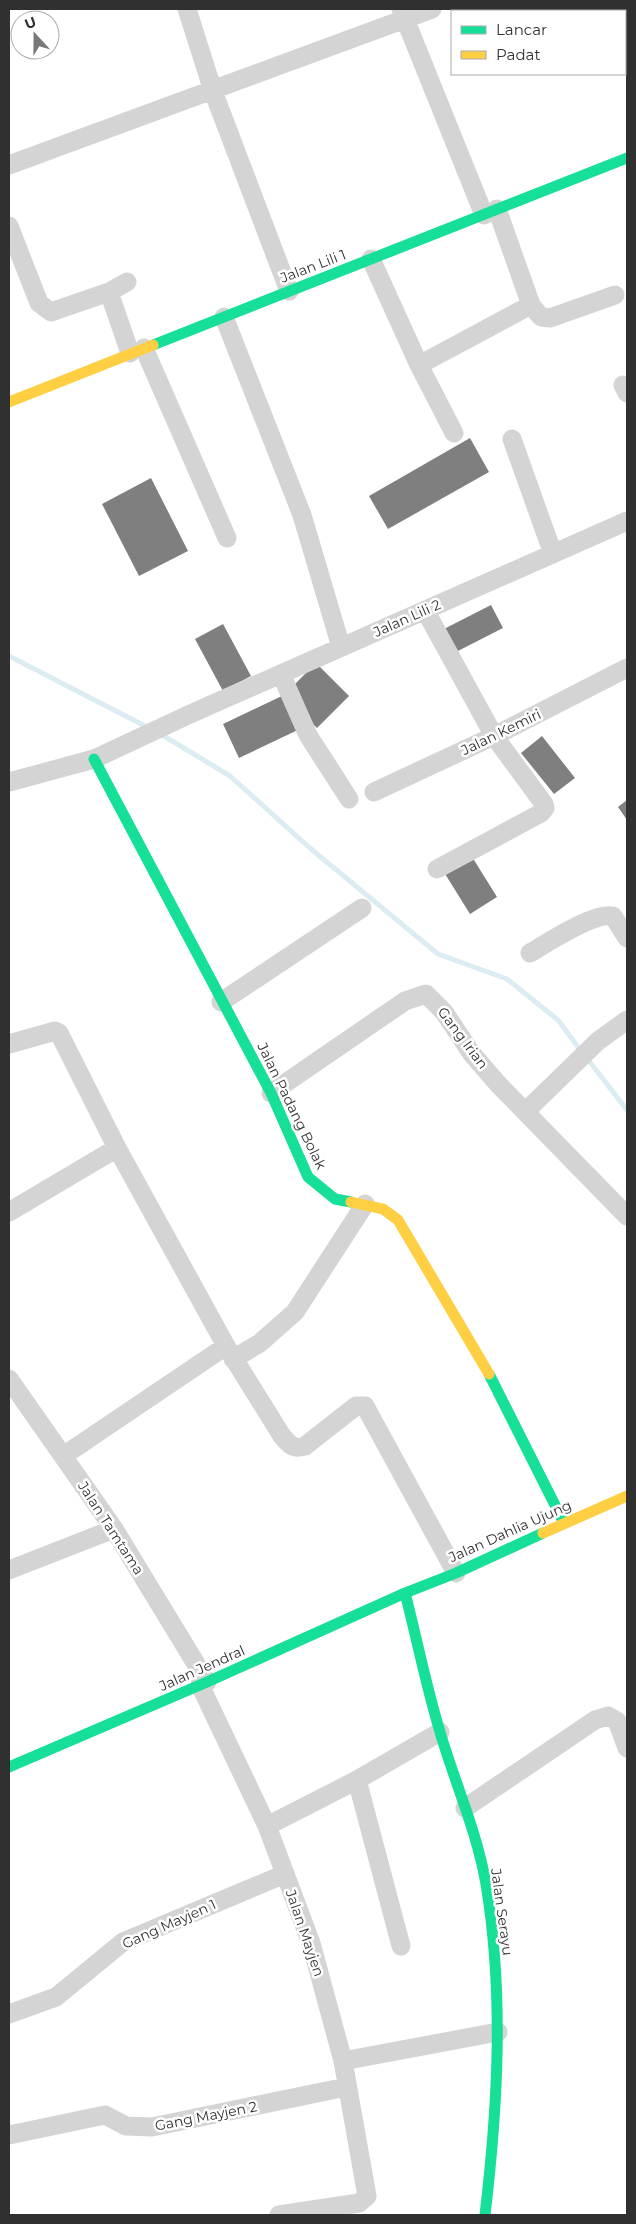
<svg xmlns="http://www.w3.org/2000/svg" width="636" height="2224" viewBox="0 0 636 2224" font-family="Montserrat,sans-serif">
	<rect width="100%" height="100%" fill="#fff"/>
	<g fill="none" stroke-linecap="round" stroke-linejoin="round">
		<path stroke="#dbecf2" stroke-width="5" d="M 9,656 L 149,728
			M 159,733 L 230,776 L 311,849 L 438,954 L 507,979 L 558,1020 L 581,1051
			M 586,1057 L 627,1110"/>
	</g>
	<path fill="#7f7f7f" d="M 470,438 L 489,472 L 388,529 L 369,496 Z
		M 151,478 L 188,551 L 139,576 L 102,504 Z
		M 491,605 L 503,628 L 452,654 L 440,631 Z
		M 223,624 L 251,676 L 223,691 L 195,639 Z
		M 316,663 L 349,696 L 317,728 L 284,695 L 300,729 L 239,758 L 223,724 L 284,695 Z
		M 542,736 L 575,778 L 554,794 L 521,753 Z
		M 627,800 L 627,820 L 618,807 Z
		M 469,852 L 497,897 L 470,914 L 442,869 Z"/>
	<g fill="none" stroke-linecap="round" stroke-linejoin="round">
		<path stroke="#d4d4d4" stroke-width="19" d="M 187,9 L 213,91 L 289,291
			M 401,9 L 484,215
			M 9,165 L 432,9
			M 497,209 L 531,305 L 541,317 L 550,318 L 615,295
			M 9,226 L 39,303 L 51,312 L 109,292 L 127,282
			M 371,259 L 419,365 L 531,305
			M 109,292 L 130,353
			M 224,317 L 302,515 L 341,647
			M 144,348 L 227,538
			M 419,365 L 454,433
			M 623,385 L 627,393
			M 512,439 L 553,554
			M 425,610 L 494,736 L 544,804 L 545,808 L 541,813 L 437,869
			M 281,674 L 308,735 L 349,799
			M 9,782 L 94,759 L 188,715 L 627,521
			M 374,792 L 494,736 L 627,668
			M 530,953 C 547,943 594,912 613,916 L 627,938
			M 221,1002 L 362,908
			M 9,1044 L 55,1031 L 59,1033 L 117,1148 L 226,1346 L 282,1436 C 290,1445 293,1450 305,1446 L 356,1406 L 365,1406 L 456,1573
			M 271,1093 L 405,1001 L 426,994 L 444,1012 L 472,1054 L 498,1084 L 627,1216
			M 526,1111 L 598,1041 L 627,1020
			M 9,1212 L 117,1148
			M 233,1359 L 260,1343 L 295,1312 L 365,1204
			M 9,1379 L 114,1529 L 207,1682
			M 63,1456 L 226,1346
			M 9,1570 L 114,1529
			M 200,1685 L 267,1826 L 311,1943 L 343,2061 L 367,2196 L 359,2203 L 279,2215
			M 357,1780 L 401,1946
			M 465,1808 L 595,1720 L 608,1716 L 617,1721 L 627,1748
			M 267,1826 L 357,1780 L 440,1732
			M 9,2014 L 56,1997 L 123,1942 L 285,1874
			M 343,2061 L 498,2032
			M 9,2135 L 105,2115 L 126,2126 L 152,2127 L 346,2087"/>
		<path stroke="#16e098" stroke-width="11" d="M 153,345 L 627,158
			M 94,759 L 271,1093 L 308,1177 L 335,1199 L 351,1202
			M 489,1374 L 564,1523
			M 405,1593 C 417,1639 426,1686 440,1732 C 455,1783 477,1832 486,1884 C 504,1993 498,2105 485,2215
			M 9,1767 L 207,1682 L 405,1593 L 456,1573 L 543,1533"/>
		<path stroke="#ffcf43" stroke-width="11" d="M 9,402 L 153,345
			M 351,1202 L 383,1209 L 398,1220 L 489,1374
			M 543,1533 L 627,1496"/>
	</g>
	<g text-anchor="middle" stroke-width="5" stroke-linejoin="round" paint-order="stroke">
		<g font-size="14" fill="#303030" stroke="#fff">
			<text transform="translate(313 266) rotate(-21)" y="5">Jalan Lili 1</text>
			<text transform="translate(407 618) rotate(-24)" y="5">Jalan Lili 2</text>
			<text transform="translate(501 732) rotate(-26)" y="5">Jalan Kemiri</text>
			<text transform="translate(463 1038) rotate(53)" y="5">Gang Irian</text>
			<text transform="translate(292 1106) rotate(64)" y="5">Jalan Padang Bolak</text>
			<text transform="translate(111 1528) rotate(57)" y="5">Jalan Tamtama</text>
			<text transform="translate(510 1531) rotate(-24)" y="5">Jalan Dahlia Ujung</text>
			<text transform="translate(202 1668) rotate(-24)" y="5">Jalan Jendral</text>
			<text transform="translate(502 1912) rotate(82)" y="5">Jalan Serayu</text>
			<text transform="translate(169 1924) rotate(-24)" y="5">Gang Mayjen 1</text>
			<text transform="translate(305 1933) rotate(71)" y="5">Jalan Mayjen</text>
			<text transform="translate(206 2116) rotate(-11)" y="5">Gang Mayjen 2</text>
		</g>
	</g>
	<rect width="636" height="2224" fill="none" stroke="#303030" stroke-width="20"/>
	<rect x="451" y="10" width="175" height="65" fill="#ffffff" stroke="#acacac"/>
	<rect x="461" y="26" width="25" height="8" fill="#16e098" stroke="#acacac"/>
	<text x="496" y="35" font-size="15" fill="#303030">Lancar</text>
	<rect x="461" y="51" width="25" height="8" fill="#ffcf43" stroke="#acacac"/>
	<text x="496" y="60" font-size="15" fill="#303030">Padat</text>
	<g transform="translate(35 35) rotate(339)"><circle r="24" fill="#ffffff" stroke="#acacac"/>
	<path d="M0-4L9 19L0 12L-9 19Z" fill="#787878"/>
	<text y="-8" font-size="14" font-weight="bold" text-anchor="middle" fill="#303030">U</text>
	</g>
</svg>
